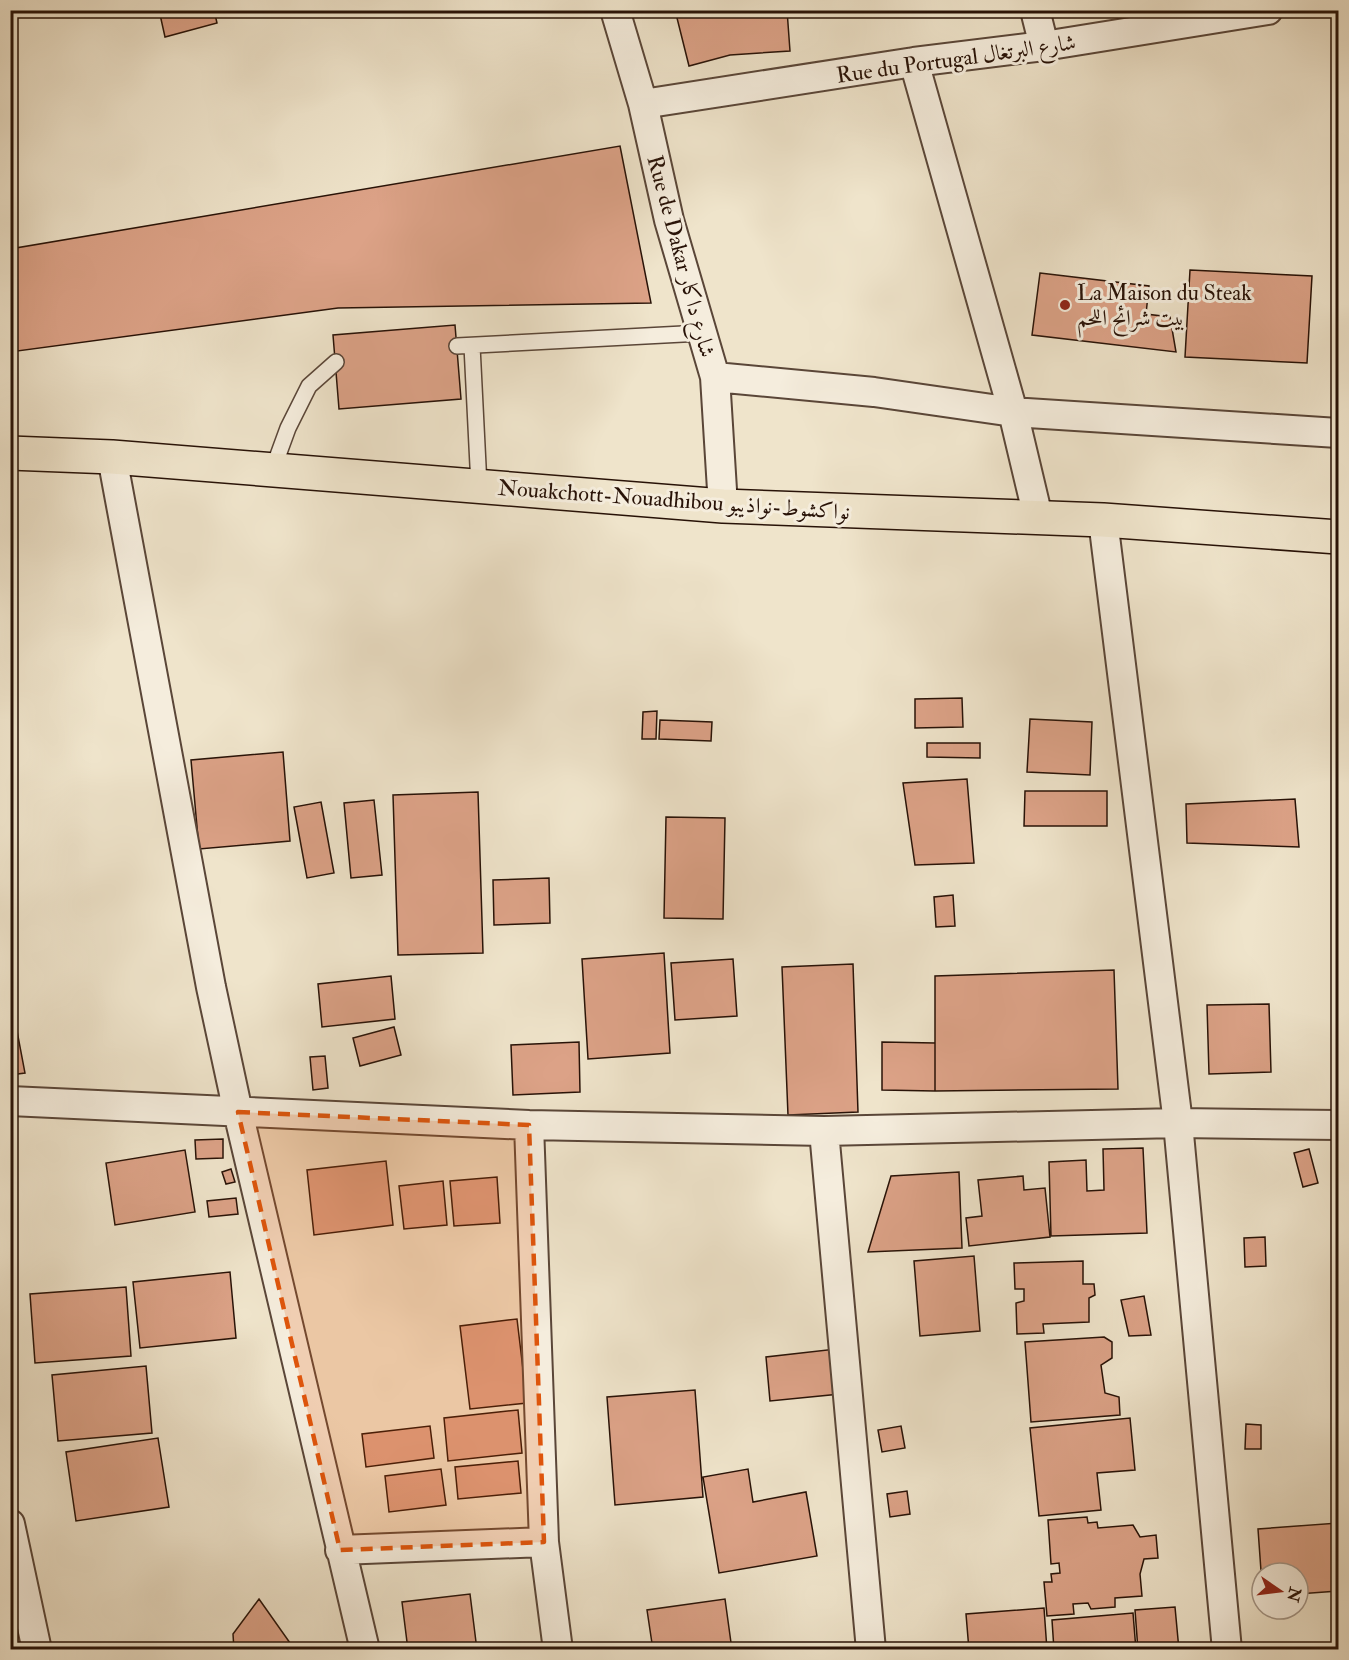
<svg xmlns="http://www.w3.org/2000/svg" width="1349" height="1660" viewBox="0 0 1349 1660" font-family="'IM FELL Double Pica',Amiri,serif">
	<rect width="100%" height="100%" fill="#efe4cb"/>
	<filter id="stains"><feTurbulence type="fractalNoise" baseFrequency=".00333" numOctaves="4"/><feColorMatrix values="0 0 0 0 .2 0 0 0 0 .09 0 0 0 0 .02 0 0 0 .5 -.17"/></filter>
	<radialGradient id="worn" r=".72"><stop offset=".6" stop-color="#630" stop-opacity="0"/><stop offset="1" stop-color="#630" stop-opacity=".3"/></radialGradient>
	<path fill="#dca287" stroke="#281207" stroke-width="1.5" d="M 159,10 L 214,10 L 217,23 L 165,37 Z
		M 675,10 L 787,10 L 790,51 L 730,55 L 689,66 Z
		M 620,146 L 651,303 L 338,308 L 10,352 L 10,249 Z
		M 1190,270 L 1312,276 L 1307,363 L 1185,357 Z
		M 1040,273 L 1149,286 L 1146,314 L 1170,317 L 1176,352 L 1032,335 Z
		M 455,325 L 461,399 L 339,409 L 333,335 Z
		M 962,698 L 963,727 L 915,728 L 915,699 Z
		M 657,711 L 656,739 L 642,739 L 643,712 Z
		M 1030,719 L 1092,722 L 1090,775 L 1027,772 Z
		M 660,720 L 712,722 L 711,741 L 659,739 Z
		M 927,743 L 980,743 L 980,758 L 927,757 Z
		M 283,752 L 290,841 L 199,849 L 191,760 Z
		M 967,779 L 974,863 L 915,865 L 903,783 Z
		M 1025,791 L 1107,791 L 1107,826 L 1024,826 Z
		M 478,792 L 483,953 L 398,955 L 393,795 Z
		M 1295,799 L 1299,847 L 1187,843 L 1186,804 Z
		M 374,800 L 382,875 L 351,878 L 344,803 Z
		M 321,802 L 334,873 L 307,878 L 294,807 Z
		M 666,817 L 725,818 L 723,919 L 664,918 Z
		M 549,878 L 550,923 L 494,925 L 493,880 Z
		M 953,895 L 955,926 L 936,927 L 934,897 Z
		M 664,953 L 670,1053 L 588,1059 L 582,959 Z
		M 733,959 L 737,1016 L 675,1020 L 671,963 Z
		M 853,964 L 858,1112 L 788,1115 L 782,967 Z
		M 1114,970 L 1118,1089 L 935,1091 L 935,976 Z
		M 391,976 L 395,1019 L 322,1027 L 318,984 Z
		M 10,994 L 25,1073 L 10,1075 Z
		M 1269,1004 L 1271,1072 L 1209,1074 L 1207,1005 Z
		M 394,1027 L 401,1055 L 360,1066 L 353,1038 Z
		M 579,1042 L 580,1092 L 513,1095 L 511,1045 Z
		M 882,1042 L 935,1043 L 935,1091 L 882,1090 Z
		M 325,1056 L 328,1088 L 313,1090 L 310,1057 Z
		M 223,1139 L 223,1158 L 196,1159 L 195,1140 Z
		M 1143,1148 L 1147,1233 L 1051,1236 L 1049,1162 L 1086,1160 L 1087,1191 L 1104,1190 L 1103,1149 Z
		M 1309,1149 L 1318,1183 L 1303,1187 L 1294,1153 Z
		M 185,1150 L 195,1212 L 115,1225 L 106,1163 Z
		M 386,1161 L 393,1225 L 314,1235 L 307,1170 Z
		M 231,1169 L 235,1182 L 226,1184 L 222,1172 Z
		M 959,1172 L 962,1248 L 868,1252 L 891,1176 Z
		M 1023,1176 L 1024,1190 L 1045,1188 L 1050,1237 L 969,1246 L 966,1218 L 982,1216 L 978,1180 Z
		M 497,1177 L 500,1223 L 454,1226 L 450,1181 Z
		M 443,1181 L 447,1225 L 404,1229 L 399,1186 Z
		M 236,1198 L 238,1214 L 209,1217 L 207,1201 Z
		M 1265,1237 L 1266,1266 L 1245,1267 L 1244,1238 Z
		M 974,1256 L 980,1331 L 920,1336 L 914,1261 Z
		M 1083,1261 L 1083,1284 L 1094,1284 L 1095,1295 L 1089,1298 L 1089,1322 L 1043,1324 L 1044,1333 L 1017,1334 L 1016,1303 L 1024,1301 L 1024,1289 L 1015,1289 L 1014,1263 Z
		M 230,1272 L 236,1338 L 140,1348 L 133,1282 Z
		M 126,1287 L 131,1356 L 35,1363 L 30,1294 Z
		M 1144,1296 L 1151,1335 L 1129,1336 L 1121,1300 Z
		M 517,1319 L 527,1403 L 470,1409 L 460,1326 Z
		M 1104,1337 L 1112,1342 L 1112,1358 L 1101,1365 L 1105,1393 L 1119,1397 L 1120,1415 L 1031,1422 L 1025,1342 Z
		M 836,1349 L 840,1394 L 770,1401 L 766,1357 Z
		M 146,1366 L 152,1433 L 58,1441 L 52,1375 Z
		M 695,1390 L 703,1497 L 615,1505 L 607,1397 Z
		M 518,1410 L 522,1453 L 448,1461 L 444,1418 Z
		M 1130,1418 L 1135,1470 L 1097,1473 L 1101,1510 L 1039,1516 L 1030,1428 Z
		M 1246,1424 L 1261,1425 L 1261,1449 L 1245,1449 Z
		M 430,1426 L 434,1458 L 366,1467 L 362,1434 Z
		M 901,1426 L 905,1448 L 882,1452 L 878,1430 Z
		M 158,1438 L 169,1507 L 76,1521 L 66,1452 Z
		M 518,1461 L 521,1493 L 458,1499 L 455,1467 Z
		M 441,1469 L 446,1505 L 389,1512 L 385,1476 Z
		M 748,1469 L 753,1502 L 806,1492 L 817,1556 L 719,1573 L 703,1477 Z
		M 907,1491 L 910,1514 L 890,1517 L 887,1494 Z
		M 1087,1517 L 1088,1523 L 1097,1522 L 1098,1528 L 1133,1525 L 1140,1537 L 1156,1535 L 1158,1558 L 1144,1559 L 1140,1574 L 1142,1596 L 1115,1598 L 1115,1607 L 1091,1609 L 1088,1603 L 1073,1604 L 1074,1614 L 1047,1616 L 1044,1582 L 1052,1582 L 1051,1574 L 1060,1573 L 1059,1563 L 1051,1564 L 1048,1520 Z
		M 1338,1523 L 1338,1591 L 1298,1594 L 1298,1573 L 1262,1573 L 1262,1585 L 1258,1529 Z
		M 470,1594 L 477,1650 L 408,1650 L 402,1602 Z
		M 259,1599 L 295,1650 L 234,1650 L 233,1634 Z
		M 725,1599 L 732,1650 L 653,1650 L 647,1610 Z
		M 1175,1607 L 1179,1650 L 1138,1650 L 1135,1610 Z
		M 1044,1608 L 1047,1650 L 969,1650 L 966,1614 Z
		M 1133,1613 L 1136,1650 L 1054,1650 L 1052,1620 Z
		M 347,1643 L 348,1650 L 317,1650 L 316,1647 Z"/>
	<g fill="none" stroke-linecap="round" stroke-linejoin="round">
		<defs>
			<path id="lane" d="M 457,346 L 702,333
				M 472,346 L 479,486
				M 273,469 L 288,428 L 309,386 L 336,362"/>
			<path id="street" d="M 615,10 L 643,104 L 669,220 L 715,377 L 723,506
				M 1035,10 L 1044,46
				M 914,62 L 1013,412 L 1038,517
				M 643,104 L 914,62 L 1044,46 L 1268,10
				M 715,377 L 874,392 L 1013,412 L 1338,433
				M 112,457 L 211,987 L 238,1112 L 365,1650
				M 1103,520 L 1178,1123 L 1227,1650
				M 10,1101 L 529,1125 L 824,1131 L 1178,1123 L 1338,1125
				M 529,1125 L 544,1542 L 558,1650
				M 824,1131 L 871,1650
				M 10,1524 L 37,1650
				M 340,1550 L 544,1542"/>
			<path id="highway" d="M 10,453 L 112,457 L 723,506 L 1103,520 L 1338,537"/>
		</defs>
		<use href="#lane" stroke="#5a4638" stroke-width="18"/>
		<use href="#street" stroke="#5a4638" stroke-width="32"/>
		<use href="#highway" stroke="#281207" stroke-width="36"/>
		<use href="#lane" stroke="#f5eddd" stroke-width="15"/>
		<use href="#street" stroke="#f5eddd" stroke-width="28"/>
		<use href="#highway" stroke="#efe4cb" stroke-width="33"/>
	</g>
	<path fill="#de550c" fill-opacity="0.2" stroke="#de550c" stroke-width="4.5" stroke-dasharray="12 8" stroke-linejoin="round" d="M 238,1112 L 529,1125 L 544,1542 L 340,1550 Z"/>
	<circle fill="#8f2418" stroke="#f5eddd" stroke-width="2" cx="1065" cy="305" r="6"/>
	<g text-anchor="middle" stroke-width="6" stroke-linejoin="round" paint-order="stroke">
		<g font-size="22" fill="#281207" stroke="#f5eddd">
			<text transform="translate(956 58) rotate(-8)" y="8">Rue du Portugal شارع البرتغال</text>
			<text transform="translate(682 256) rotate(75)" y="8">Rue de Dakar شارع داكار</text>
			<text transform="translate(674 499) rotate(4)" y="8">Nouakchott-Nouadhibou نواكشوط-نواذيبو</text>
		</g>
		<g font-size="22" fill="#281207" stroke="#f5eddd" text-anchor="start">
			<text x="1077" y="300">La Maison du Steak<tspan x="1077" dy="25">بيت شرائح اللحم</tspan></text>
		</g>
	</g>
	<rect width="1349" height="1660" fill="none" stroke="#efe4cb" stroke-width="36"/>
	<rect x="12" y="12" width="1325" height="1636" fill="none" stroke="#281207" stroke-width="3"/>
	<rect x="18" y="18" width="1313" height="1624" fill="none" stroke="#281207" stroke-width="1.5"/>
	<g transform="translate(1280 1591) rotate(104)"><circle r="28" fill="#f5eddd" stroke="#a39587" stroke-width="1.5"/>
	<path d="M0-4.5L10 22L0 15L-10 22Z" fill="#8f2418"/>
	<text y="-9" font-size="16" font-weight="bold" text-anchor="middle" fill="#281207">N</text>
	</g>
	<rect width="100%" height="100%" filter="url(#stains)"/>
	<rect width="100%" height="100%" fill="url(#worn)"/>
</svg>
